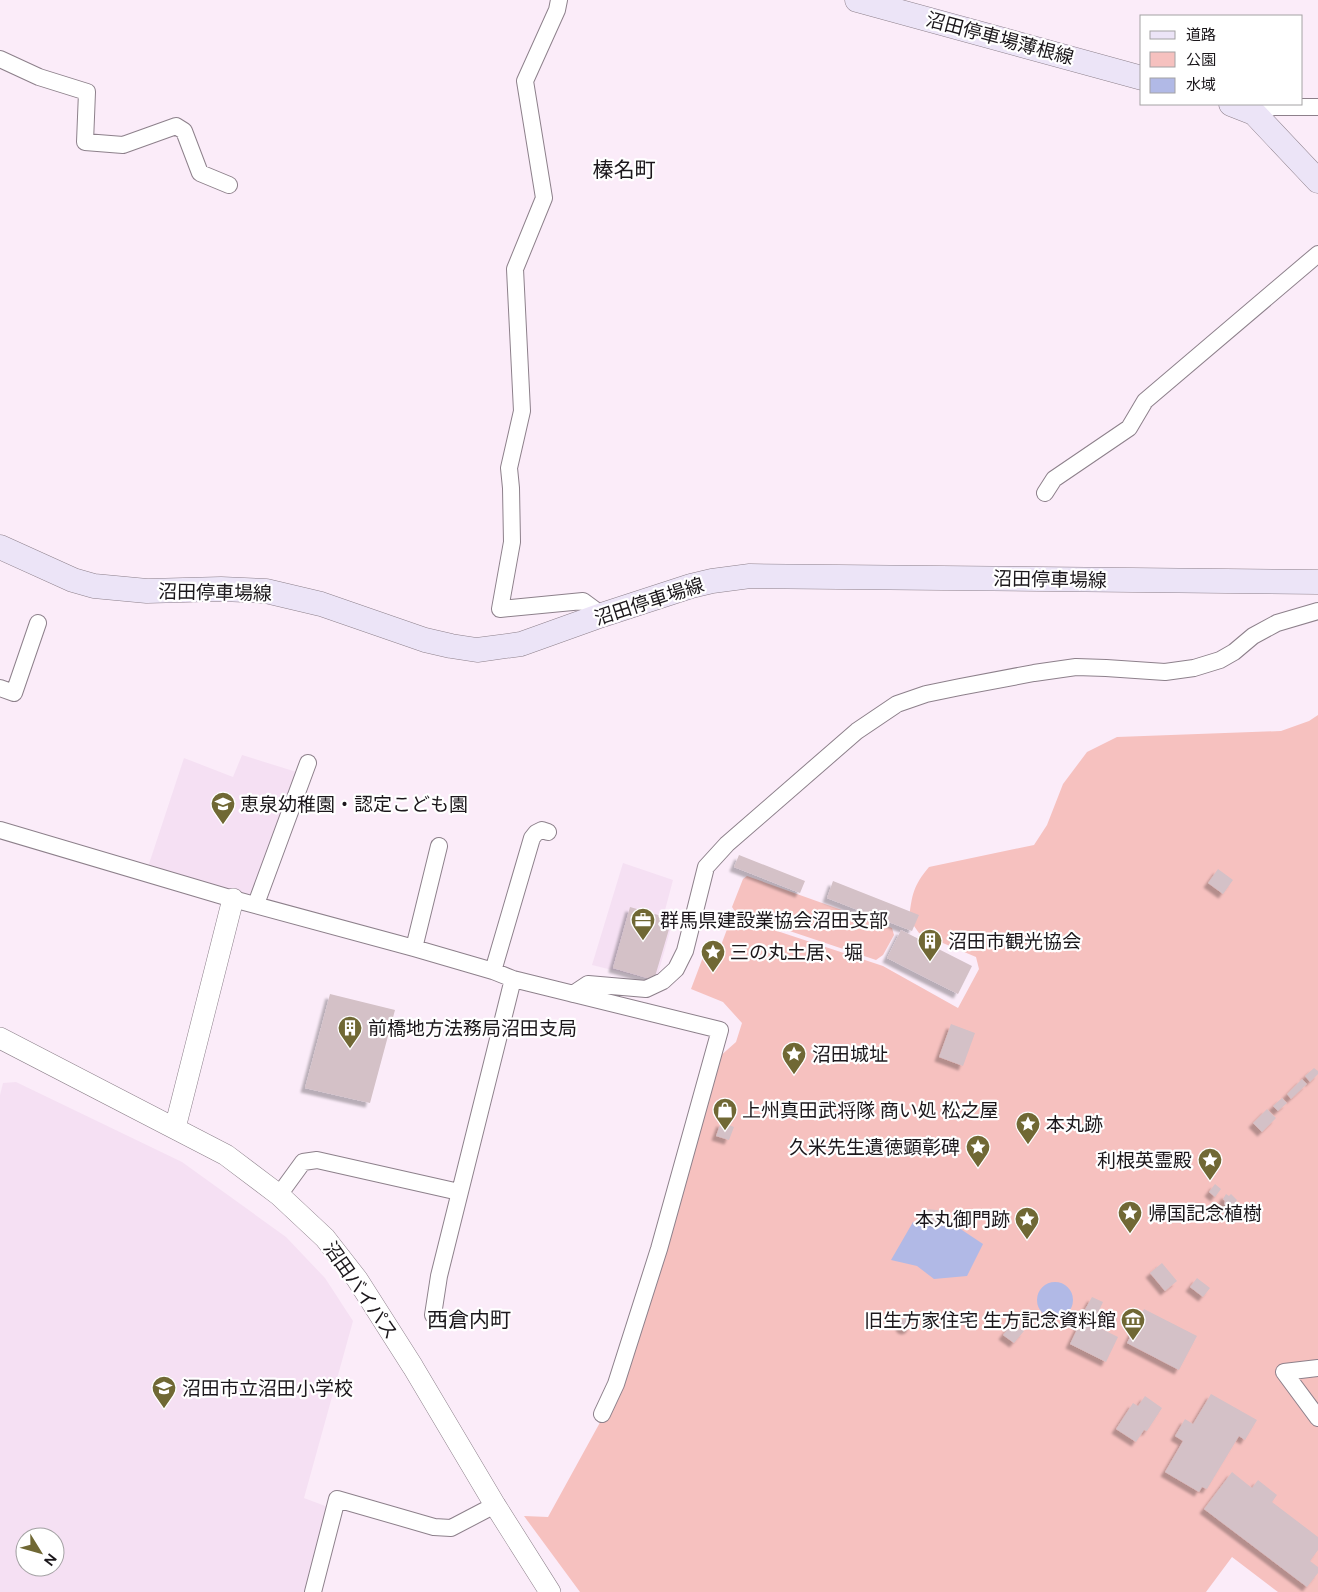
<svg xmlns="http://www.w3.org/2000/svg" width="1318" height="1592" viewBox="0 0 1318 1592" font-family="Figtree,'Noto Sans JP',sans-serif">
	<defs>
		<filter id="shadow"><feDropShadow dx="-4.5" dy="4.5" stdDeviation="1" flood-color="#0004"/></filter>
	</defs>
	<rect width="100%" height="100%" fill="#fbecf9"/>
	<path fill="#f5e0f3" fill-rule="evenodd" d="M 242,755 L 303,774 L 256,904 L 146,873 L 184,758 L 233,777 Z
		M 623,863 L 673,880 L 664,914 L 674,917 L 656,981 L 592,965 Z
		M 16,1082 L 182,1162 L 286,1237 L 325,1278 L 353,1321 L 304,1498 L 328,1507 L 305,1592 L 0,1592 L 0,1095 L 3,1083 ZM 25,1537 L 55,1537 L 55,1567 L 25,1567 Z"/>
	<path fill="#f6c1bf" d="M 1318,715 L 1318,1592 L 1278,1592 L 1232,1557 L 1206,1592 L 580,1592 L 524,1516 L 548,1517 L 603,1417 L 718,1058 L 736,1042 L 742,1023 L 723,1002 L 691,989 L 708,944 L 720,948 L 732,916 L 883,966 L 958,1008 L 979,969 L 976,957 L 919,933 L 909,919 C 912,895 913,886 929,867 L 1034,845 L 1047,825 L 1063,784 L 1087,752 L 1117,737 L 1281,731 L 1309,721 Z
		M 747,876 L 892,928 L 894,935 L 883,955 L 876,960 L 736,913 L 732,907 L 743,879 Z"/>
	<path fill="#b1b9e6" d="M 913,1222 L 959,1228 L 983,1244 L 967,1276 L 934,1279 L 917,1266 L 891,1260 Z
		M1037 1300a18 18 0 1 1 36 0a18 18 0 1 1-36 0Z"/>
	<path fill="#d4c1c7" filter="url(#shadow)" d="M 739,855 L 805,881 L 800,893 L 734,867 Z
		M 1218,869 L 1233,880 L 1223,894 L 1208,883 Z
		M 833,881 L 919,915 L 912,931 L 827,898 Z
		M 630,907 L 672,919 L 654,980 L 613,968 Z
		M 901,930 L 972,966 L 958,994 L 887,958 Z
		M 330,994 L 395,1010 L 370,1103 L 305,1088 Z
		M 951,1024 L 975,1033 L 963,1066 L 939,1057 Z
		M 1314,1068 L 1318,1071 L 1318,1074 L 1310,1082 L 1305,1076 Z
		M 1302,1079 L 1307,1084 L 1291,1099 L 1287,1094 Z
		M 1282,1098 L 1287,1103 L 1278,1111 L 1273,1106 Z
		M 1267,1109 L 1276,1118 L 1262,1132 L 1253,1123 Z
		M 721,1122 L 734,1127 L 729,1140 L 716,1136 Z
		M 1215,1184 L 1221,1189 L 1215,1197 L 1209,1192 Z
		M 1226,1194 L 1229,1196 L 1231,1194 L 1237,1200 L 1230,1209 L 1224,1204 L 1225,1201 L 1223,1199 Z
		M 928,1209 L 944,1211 L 942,1223 L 926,1221 Z
		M 1162,1263 L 1177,1281 L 1165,1291 L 1150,1273 Z
		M 1197,1278 L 1210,1288 L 1203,1297 L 1190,1287 Z
		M 1092,1297 L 1103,1302 L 1095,1319 L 1083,1313 Z
		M 1144,1309 L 1197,1336 L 1179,1370 L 1127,1343 Z
		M900 1324a6 6 0 1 1 12 0a6 6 0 1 1-12 0Z
		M 1082,1319 L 1118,1337 L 1106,1362 L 1070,1344 Z
		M 1013,1322 L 1024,1331 L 1014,1343 L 1003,1335 Z
		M 1211,1394 L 1257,1420 L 1245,1440 L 1239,1436 L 1207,1489 L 1202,1487 L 1199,1492 L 1165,1472 L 1183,1441 L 1175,1436 L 1185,1419 L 1193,1424 Z
		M 1145,1396 L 1162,1408 L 1147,1431 L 1144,1430 L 1136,1442 L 1116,1429 L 1133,1403 L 1138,1406 Z
		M 1232,1472 L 1252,1488 L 1258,1480 L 1277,1495 L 1272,1502 L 1318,1537 L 1318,1550 L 1310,1561 L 1318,1567 L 1318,1573 L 1307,1587 L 1204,1509 Z"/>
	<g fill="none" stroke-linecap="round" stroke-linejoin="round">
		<defs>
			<path id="minor" d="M 559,0 L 557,10 L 525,81 L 544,198 L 515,269 L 522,411 L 509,468 L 511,488 L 512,542 L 500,609 L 583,601 L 602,615
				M 0,59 L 39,77 L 87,92 L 85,142 L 123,145 L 176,126 L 184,131 L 200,173 L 229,185
				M 1254,113 L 1273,107 L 1318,107
				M 1045,493 L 1054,479 L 1129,428 L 1145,401 L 1318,254
				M 0,688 L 14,693 L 38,623
				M 0,830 L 233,899 L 414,948 L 493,971 L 513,979 L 720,1030 L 659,1249 L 616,1384 L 602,1414
				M 256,904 L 308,763
				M 414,948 L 439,846
				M 493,971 L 532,838 L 536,833 L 542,830 L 548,832
				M 573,994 L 588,984 L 646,989 L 663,981 L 676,969 L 685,951 L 706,867 L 727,844 L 857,731 L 897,704 L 926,694 L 960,687 L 1034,673 L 1076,667 L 1106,668 L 1165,672 L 1194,668 L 1220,660 L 1234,652 L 1253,636 L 1277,623 L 1318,611
				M 279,1195 L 303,1162 L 317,1160 L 459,1192
				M 433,1315 L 439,1276 L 513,979
				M 1284,1372 L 1318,1418
				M 1284,1372 L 1318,1368
				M 313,1592 L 337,1499 L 434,1527 L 451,1528 L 495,1505"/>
			<path id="tertiary" d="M 0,1038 L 226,1155 L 279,1195 L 325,1238 L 357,1279 L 413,1367 L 495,1505 L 550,1592
				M 175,1128 L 233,899"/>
			<path id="secondary" d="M 857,0 L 1142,78
				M 1231,104 L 1254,113 L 1318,181
				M 0,547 L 73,580 L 94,586 L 147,591 L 221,589 L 266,591 L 321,604 L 425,640 L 451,646 L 477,650 L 521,644 L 602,615 L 691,586 L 712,581 L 750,576 L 1318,582"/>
		</defs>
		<use href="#minor" stroke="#8d808b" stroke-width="18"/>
		<use href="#tertiary" stroke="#8d808b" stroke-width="22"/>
		<use href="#secondary" stroke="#8d808b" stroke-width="25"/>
		<use href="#minor" stroke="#fff" stroke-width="16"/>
		<use href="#tertiary" stroke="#fff" stroke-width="21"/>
		<use href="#secondary" stroke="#ece4f7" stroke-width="24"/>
	</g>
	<defs>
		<symbol id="school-pin" viewBox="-11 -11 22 30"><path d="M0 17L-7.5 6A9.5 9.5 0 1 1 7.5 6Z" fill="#706834" stroke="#fff"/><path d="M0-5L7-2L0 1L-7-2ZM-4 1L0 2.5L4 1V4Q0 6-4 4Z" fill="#fff"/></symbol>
		<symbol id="office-pin" viewBox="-11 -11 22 30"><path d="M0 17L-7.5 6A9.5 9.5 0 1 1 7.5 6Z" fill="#706834" stroke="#fff"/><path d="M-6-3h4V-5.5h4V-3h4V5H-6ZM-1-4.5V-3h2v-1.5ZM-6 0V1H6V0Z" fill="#fff"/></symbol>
		<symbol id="building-pin" viewBox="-11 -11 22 30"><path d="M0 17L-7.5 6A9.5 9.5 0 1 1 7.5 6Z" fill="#706834" stroke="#fff"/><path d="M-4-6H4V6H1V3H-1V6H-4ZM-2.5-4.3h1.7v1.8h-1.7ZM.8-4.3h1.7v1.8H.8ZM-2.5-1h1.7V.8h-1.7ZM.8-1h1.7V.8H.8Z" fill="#fff"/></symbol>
		<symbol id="sight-pin" viewBox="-11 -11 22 30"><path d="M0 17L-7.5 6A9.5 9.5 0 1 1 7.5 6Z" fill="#706834" stroke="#fff"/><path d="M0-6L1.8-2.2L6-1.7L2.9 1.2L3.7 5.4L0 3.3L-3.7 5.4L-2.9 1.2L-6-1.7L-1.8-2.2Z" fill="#fff"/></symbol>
		<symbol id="shop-pin" viewBox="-11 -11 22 30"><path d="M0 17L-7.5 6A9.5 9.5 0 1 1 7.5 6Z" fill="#706834" stroke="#fff"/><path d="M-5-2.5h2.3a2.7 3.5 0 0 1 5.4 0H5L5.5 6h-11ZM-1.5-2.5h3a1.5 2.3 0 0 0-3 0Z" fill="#fff"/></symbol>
		<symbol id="museum-pin" viewBox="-11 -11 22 30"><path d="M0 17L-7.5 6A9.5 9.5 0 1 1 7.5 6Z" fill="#706834" stroke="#fff"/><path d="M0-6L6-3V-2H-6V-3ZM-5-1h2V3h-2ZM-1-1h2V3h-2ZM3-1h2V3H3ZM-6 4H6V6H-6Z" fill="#fff"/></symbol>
	</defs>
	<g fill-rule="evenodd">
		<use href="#school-pin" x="209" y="790" width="28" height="38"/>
		<use href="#office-pin" x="629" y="906" width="28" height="38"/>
		<use href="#building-pin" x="916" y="927" width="28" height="38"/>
		<use href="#sight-pin" x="699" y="938" width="28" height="38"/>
		<use href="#building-pin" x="336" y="1014" width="28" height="38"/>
		<use href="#sight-pin" x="780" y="1040" width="28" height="38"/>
		<use href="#shop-pin" x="711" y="1096" width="28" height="38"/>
		<use href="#sight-pin" x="1014" y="1110" width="28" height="38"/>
		<use href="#sight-pin" x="964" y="1133" width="28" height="38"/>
		<use href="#sight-pin" x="1196" y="1146" width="28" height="38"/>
		<use href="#sight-pin" x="1116" y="1199" width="28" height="38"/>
		<use href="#sight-pin" x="1013" y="1205" width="28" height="38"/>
		<use href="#museum-pin" x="1119" y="1306" width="28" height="38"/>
		<use href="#school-pin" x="150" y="1374" width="28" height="38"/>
	</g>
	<g text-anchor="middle" stroke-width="4.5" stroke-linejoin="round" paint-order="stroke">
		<g font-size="19" fill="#1b171b" stroke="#fff">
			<text transform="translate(1000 38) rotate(15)" y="7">沼田停車場薄根線</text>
			<text transform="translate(1050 579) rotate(1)" y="7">沼田停車場線</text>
			<text transform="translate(215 592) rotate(1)" y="7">沼田停車場線</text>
			<text transform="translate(649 601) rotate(-18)" y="7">沼田停車場線</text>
			<text transform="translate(361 1290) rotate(55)" y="7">沼田バイパス</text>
		</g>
		<g font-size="19" fill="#1b171b" stroke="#fff" text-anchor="start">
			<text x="240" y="811">恵泉幼稚園・認定こども園</text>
			<text x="660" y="927">群馬県建設業協会沼田支部</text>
			<text x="948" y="948">沼田市観光協会</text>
			<text x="730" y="959">三の丸土居、堀</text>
			<text x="368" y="1035">前橋地方法務局沼田支局</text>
			<text x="812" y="1061">沼田城址</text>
			<text x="742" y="1117">上州真田武将隊 商い処 松之屋</text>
			<text x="1046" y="1131">本丸跡</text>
			<text x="960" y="1154" text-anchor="end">久米先生遺徳顕彰碑</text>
			<text x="1192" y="1167" text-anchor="end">利根英霊殿</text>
			<text x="1148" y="1220">帰国記念植樹</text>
			<text x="1010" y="1226" text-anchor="end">本丸御門跡</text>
			<text x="1116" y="1327" text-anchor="end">旧生方家住宅 生方記念資料館</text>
			<text x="182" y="1395">沼田市立沼田小学校</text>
		</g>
		<g font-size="21" fill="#1b171b" stroke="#fff">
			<text x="624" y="177">榛名町</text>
			<text x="469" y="1327">西倉内町</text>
		</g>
	</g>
	<rect x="1140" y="15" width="162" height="90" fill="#ffffff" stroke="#a4a2a4"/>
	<rect x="1150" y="31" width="25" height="8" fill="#ece4f7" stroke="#a4a2a4"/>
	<text x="1186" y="40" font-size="15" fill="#1b171b">道路</text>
	<rect x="1150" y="52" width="25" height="15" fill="#f6c1bf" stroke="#a4a2a4"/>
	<text x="1186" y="65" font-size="15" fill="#1b171b">公園</text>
	<rect x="1150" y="78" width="25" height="15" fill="#b1b9e6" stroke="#a4a2a4"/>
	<text x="1186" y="90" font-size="15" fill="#1b171b">水域</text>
	<g transform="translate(40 1552) rotate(127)"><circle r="24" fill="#ffffff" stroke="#a4a2a4"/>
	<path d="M0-4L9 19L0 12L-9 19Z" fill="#706834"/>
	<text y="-8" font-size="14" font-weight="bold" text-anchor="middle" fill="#1b171b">N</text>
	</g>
</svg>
